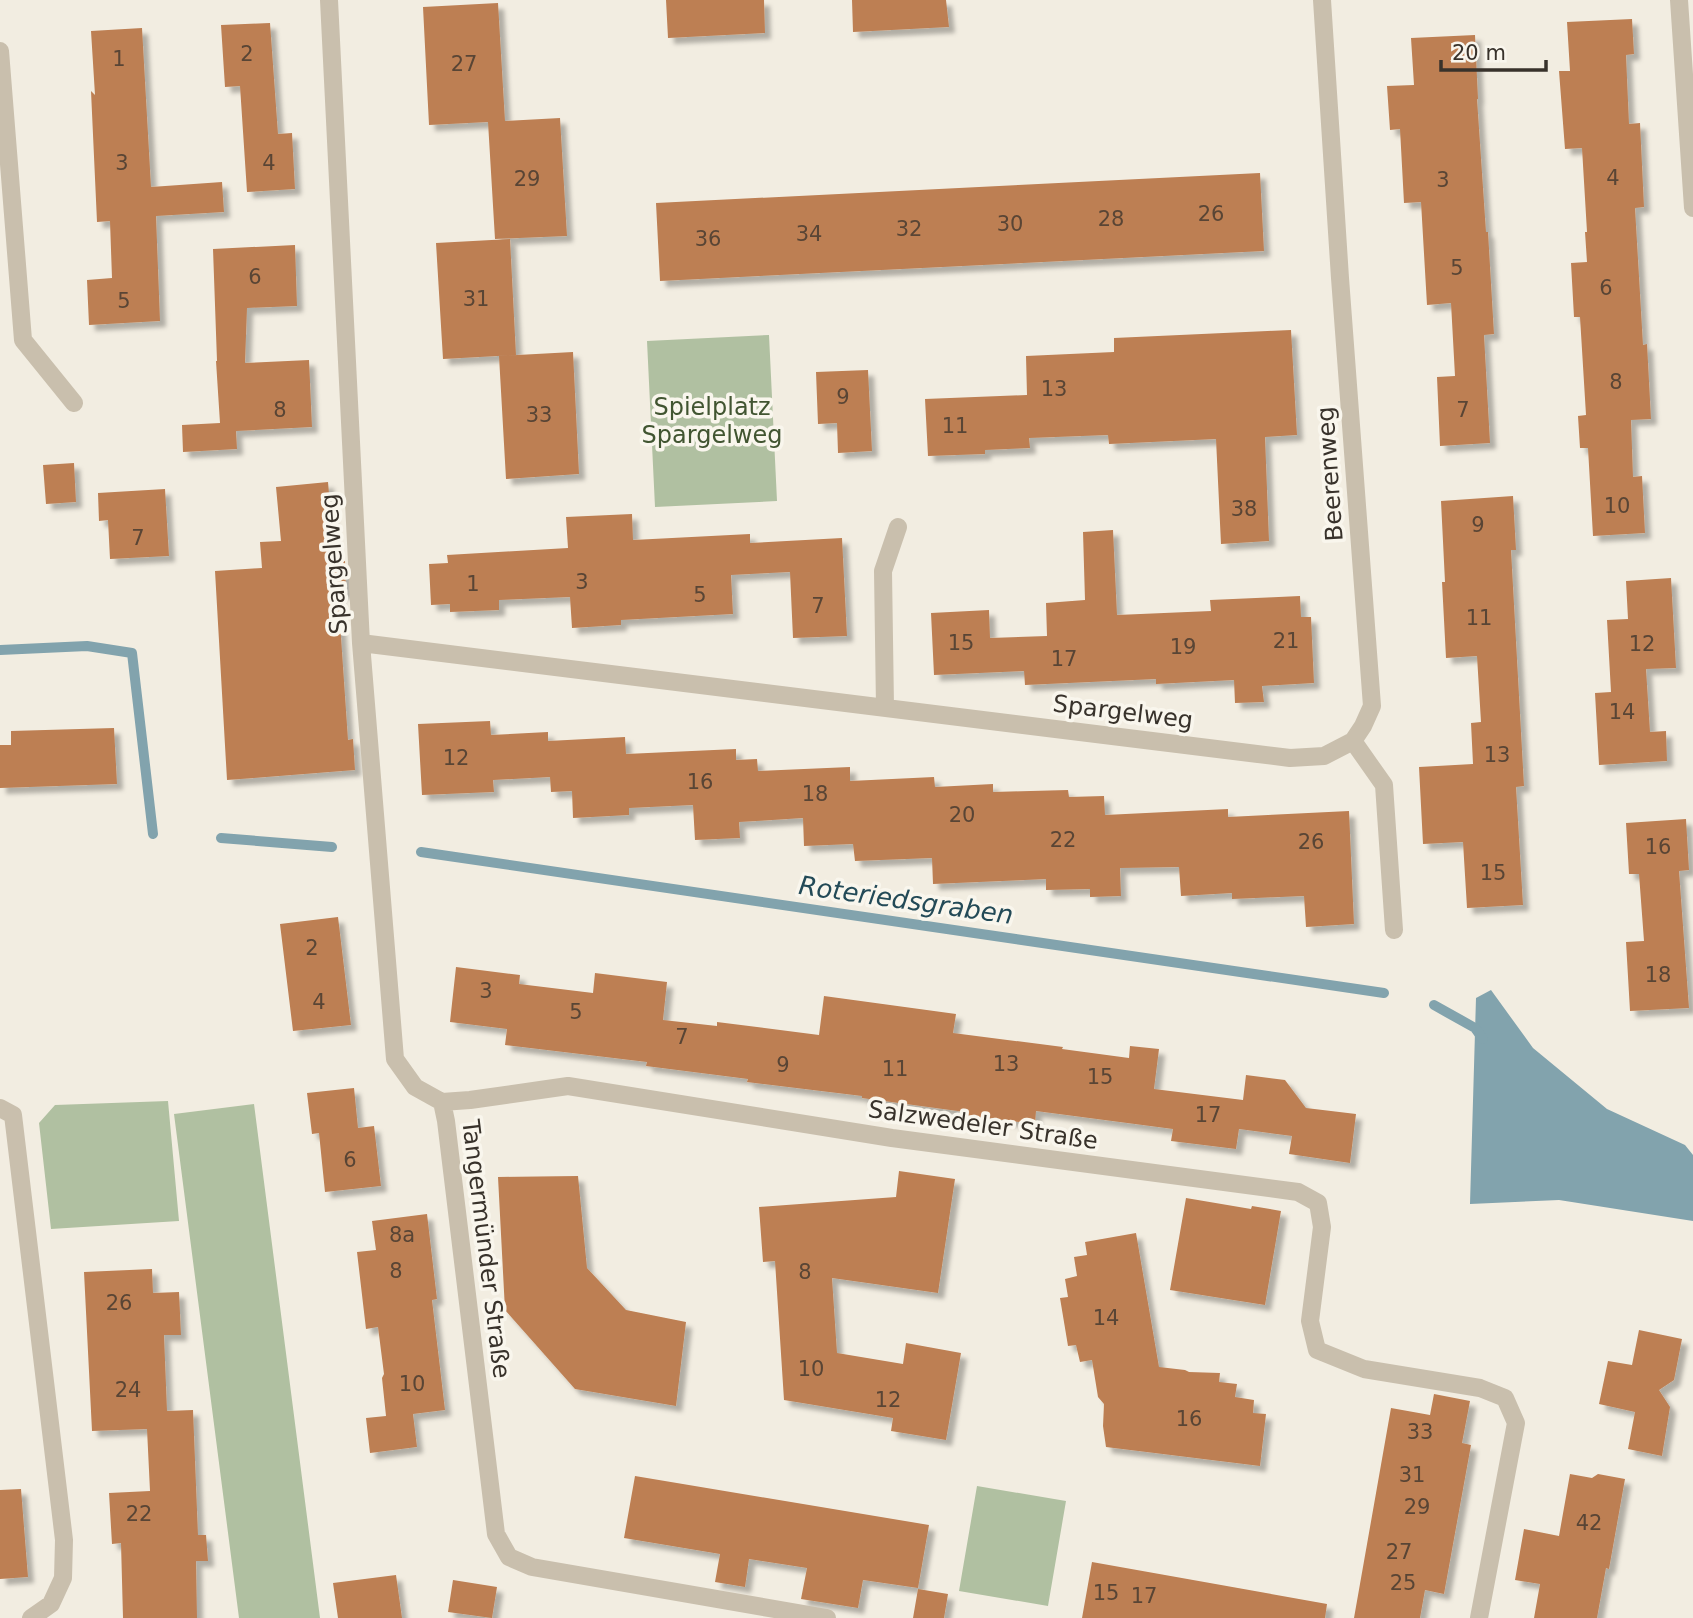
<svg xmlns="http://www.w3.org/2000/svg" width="1693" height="1618" viewBox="0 0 1693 1618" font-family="'DejaVu Sans',sans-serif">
	<defs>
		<filter id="shadow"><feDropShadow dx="6" dy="6" stdDeviation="2" flood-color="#0004"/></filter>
	</defs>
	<rect width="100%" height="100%" fill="#f2ede1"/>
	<path fill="#b0c0a1" d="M 769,335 L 777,501 L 655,507 L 647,341 Z
		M 168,1101 L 179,1221 L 51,1229 L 39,1123 L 55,1105 Z
		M 254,1104 L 320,1618 L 239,1618 L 174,1114 Z
		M 977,1486 L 1066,1501 L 1048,1606 L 959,1591 Z"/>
	<path fill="#82a3ad" d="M 1491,990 L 1533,1048 L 1607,1109 L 1685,1145 L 1693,1155 L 1693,1221 L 1559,1200 L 1470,1204 L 1476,998 Z"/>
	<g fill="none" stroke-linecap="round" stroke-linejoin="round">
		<path stroke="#82a3ad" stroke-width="10" d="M 0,650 L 87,646 L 132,653 L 153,834
			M 221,838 L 332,847
			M 421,852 L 1384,993
			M 1434,1005 L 1475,1028 L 1483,1039"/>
	</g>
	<path fill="#bd7f53" filter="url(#shadow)" d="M 666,0 L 764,0 L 765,33 L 668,38 Z
		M 852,0 L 946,0 L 949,27 L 853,32 Z
		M 498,3 L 505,121 L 560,118 L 567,236 L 495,239 L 488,122 L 429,125 L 423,7 Z
		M 1632,19 L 1634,54 L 1626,55 L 1629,124 L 1640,123 L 1644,207 L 1635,208 L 1643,345 L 1647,344 L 1651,419 L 1631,420 L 1633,477 L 1642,476 L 1645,533 L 1593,536 L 1588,448 L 1580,448 L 1578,416 L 1586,415 L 1580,317 L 1574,317 L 1571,263 L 1587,262 L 1585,232 L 1587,232 L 1582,148 L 1565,149 L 1559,71 L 1570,71 L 1567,22 Z
		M 270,23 L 278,134 L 292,133 L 295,189 L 247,192 L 240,86 L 225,87 L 221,25 Z
		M 142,28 L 151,187 L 222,182 L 224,212 L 156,216 L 160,321 L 89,325 L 87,280 L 112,278 L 110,221 L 97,222 L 91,91 L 95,95 L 91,31 Z
		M 1475,35 L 1478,99 L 1477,99 L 1486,232 L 1488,232 L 1494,334 L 1484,335 L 1490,443 L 1440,446 L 1437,377 L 1455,376 L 1451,303 L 1427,305 L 1421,202 L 1404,203 L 1400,129 L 1390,130 L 1387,86 L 1414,85 L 1411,38 Z
		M 1260,173 L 1264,251 L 660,281 L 656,203 Z
		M 510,239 L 516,355 L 443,359 L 436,243 Z
		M 295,245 L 297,306 L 247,308 L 245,363 L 309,360 L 312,427 L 236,431 L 237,449 L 183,452 L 182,425 L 220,423 L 216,361 L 217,361 L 213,249 Z
		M 1291,330 L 1297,435 L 1265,437 L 1269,541 L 1221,544 L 1216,439 L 1109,444 L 1108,435 L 1029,438 L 1030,448 L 985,450 L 985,454 L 928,456 L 925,399 L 1027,395 L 1026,356 L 1114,352 L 1114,338 Z
		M 573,352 L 579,474 L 506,479 L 499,356 Z
		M 868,370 L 872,451 L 838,453 L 837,423 L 818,424 L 816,372 Z
		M 74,463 L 76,502 L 46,504 L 43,465 Z
		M 328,482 L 335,562 L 345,561 L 346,593 L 338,593 L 348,740 L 353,739 L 355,770 L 227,780 L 215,571 L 262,568 L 260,542 L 281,541 L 276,487 Z
		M 165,489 L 169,556 L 110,559 L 108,520 L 99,521 L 98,493 Z
		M 1513,496 L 1516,550 L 1511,550 L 1524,786 L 1516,787 L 1523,905 L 1467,908 L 1463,842 L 1423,844 L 1419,767 L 1473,764 L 1471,723 L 1481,722 L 1477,656 L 1446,658 L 1442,582 L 1445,582 L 1441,501 Z
		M 632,514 L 633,540 L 750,534 L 750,543 L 842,538 L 847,636 L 793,638 L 790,572 L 731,575 L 733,614 L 621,620 L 621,625 L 572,628 L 570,597 L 499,600 L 499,610 L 450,612 L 450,604 L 431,605 L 429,564 L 448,563 L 447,555 L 568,548 L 566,517 Z
		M 1113,530 L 1117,615 L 1211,611 L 1210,600 L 1300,596 L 1301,617 L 1311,617 L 1314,683 L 1262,686 L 1264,702 L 1235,703 L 1234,680 L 1156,684 L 1156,679 L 1025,685 L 1024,671 L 934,675 L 931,613 L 989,610 L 990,638 L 1047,636 L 1046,603 L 1085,600 L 1083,532 Z
		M 1671,578 L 1676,668 L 1646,669 L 1650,732 L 1666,731 L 1667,761 L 1599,765 L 1595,693 L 1611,692 L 1607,620 L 1628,619 L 1626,581 Z
		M 490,721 L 491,735 L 548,732 L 548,741 L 625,737 L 626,754 L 736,749 L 736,760 L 757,759 L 758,771 L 850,767 L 850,781 L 934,777 L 935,787 L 993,784 L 993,792 L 1068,790 L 1069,797 L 1104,796 L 1105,815 L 1228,809 L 1228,817 L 1349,811 L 1354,924 L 1306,927 L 1304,896 L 1232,899 L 1232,893 L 1181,896 L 1179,867 L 1120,868 L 1121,896 L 1090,897 L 1090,889 L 1046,890 L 1046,879 L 933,884 L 932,858 L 855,861 L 853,844 L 804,846 L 803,818 L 739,822 L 740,838 L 695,840 L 693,805 L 629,808 L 629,815 L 573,818 L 572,791 L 551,792 L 550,777 L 493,780 L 494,792 L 422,795 L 418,724 Z
		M 114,728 L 117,784 L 0,788 L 0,745 L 11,745 L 11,731 Z
		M 1686,819 L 1689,870 L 1679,871 L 1689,1008 L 1630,1011 L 1626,942 L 1644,941 L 1639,874 L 1629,874 L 1626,823 Z
		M 338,917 L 351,1025 L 293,1031 L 280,924 Z
		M 456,967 L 520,975 L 519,984 L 593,993 L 595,973 L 667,982 L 663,1020 L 717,1026 L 717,1022 L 819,1035 L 824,996 L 956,1014 L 953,1033 L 1063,1047 L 1062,1049 L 1129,1058 L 1130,1046 L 1159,1049 L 1154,1089 L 1243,1100 L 1246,1075 L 1285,1080 L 1306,1108 L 1356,1114 L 1350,1163 L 1289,1154 L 1292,1136 L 1239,1129 L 1236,1149 L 1171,1141 L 1173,1129 L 1036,1111 L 1035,1124 L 965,1115 L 965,1112 L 862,1098 L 862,1096 L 747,1082 L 748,1079 L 646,1066 L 647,1062 L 505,1045 L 507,1029 L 450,1022 Z
		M 354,1088 L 358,1128 L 374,1126 L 381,1186 L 325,1192 L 319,1133 L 312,1134 L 307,1093 Z
		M 899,1171 L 955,1179 L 938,1293 L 832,1278 L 837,1353 L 903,1364 L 906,1343 L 961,1353 L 946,1440 L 891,1431 L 893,1418 L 784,1400 L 775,1261 L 763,1262 L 759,1207 L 896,1197 Z
		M 578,1176 L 587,1268 L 626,1310 L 686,1322 L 676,1406 L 575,1389 L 505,1310 L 498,1177 Z
		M 1186,1198 L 1251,1209 L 1252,1206 L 1281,1211 L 1265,1305 L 1170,1290 Z
		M 427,1214 L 437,1299 L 432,1300 L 445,1410 L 413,1414 L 417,1447 L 370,1453 L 366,1418 L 386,1416 L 382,1378 L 384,1374 L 378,1327 L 366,1329 L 357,1252 L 376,1250 L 372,1221 Z
		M 1136,1233 L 1159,1367 L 1185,1370 L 1189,1372 L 1220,1373 L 1219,1382 L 1237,1384 L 1235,1397 L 1254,1400 L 1253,1413 L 1266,1414 L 1260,1466 L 1106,1447 L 1103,1426 L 1104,1404 L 1098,1397 L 1092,1360 L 1080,1362 L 1076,1345 L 1068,1346 L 1060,1298 L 1068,1297 L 1065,1279 L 1077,1276 L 1074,1257 L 1087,1255 L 1085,1242 Z
		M 152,1269 L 153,1293 L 179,1292 L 181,1335 L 164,1335 L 167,1411 L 193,1410 L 198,1535 L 206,1535 L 208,1561 L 196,1561 L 197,1618 L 123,1618 L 121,1543 L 112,1544 L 109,1493 L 150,1491 L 147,1429 L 92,1431 L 84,1272 Z
		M 1639,1330 L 1682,1339 L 1674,1380 L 1659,1390 L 1670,1407 L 1662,1456 L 1628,1449 L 1635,1412 L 1599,1404 L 1608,1361 L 1632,1365 Z
		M 1434,1394 L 1470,1401 L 1462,1443 L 1471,1445 L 1444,1594 L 1425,1590 L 1420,1618 L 1354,1618 L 1391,1408 L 1430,1415 Z
		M 1570,1474 L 1592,1478 L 1598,1474 L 1625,1479 L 1609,1569 L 1606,1568 L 1597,1618 L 1534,1618 L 1540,1584 L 1515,1580 L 1524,1529 L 1559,1536 Z
		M 635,1476 L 929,1525 L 918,1588 L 863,1580 L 858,1608 L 801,1599 L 807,1568 L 749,1559 L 745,1587 L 715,1582 L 720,1554 L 624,1538 Z
		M 21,1489 L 28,1577 L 0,1579 L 0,1490 Z
		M 1092,1562 L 1327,1604 L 1325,1618 L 1082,1618 Z
		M 396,1575 L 402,1618 L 338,1618 L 333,1583 Z
		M 453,1580 L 497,1587 L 492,1618 L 448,1612 Z
		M 918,1589 L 948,1594 L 944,1618 L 913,1618 Z"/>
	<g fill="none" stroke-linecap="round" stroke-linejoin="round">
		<path stroke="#c9bfad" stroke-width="18" d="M 329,0 L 361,643 L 1290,758 L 1324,756 L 1353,741
			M 1322,0 L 1340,278 L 1372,706 L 1363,726 L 1353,741 L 1384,785 L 1394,930
			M 1679,0 L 1693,208
			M 0,51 L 23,340 L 74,403
			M 361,643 L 395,1059 L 415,1087 L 442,1102 L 446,1121 L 496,1534 L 509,1557 L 532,1567 L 827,1618
			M 885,707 L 883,571 L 898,527
			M 442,1102 L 470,1100 L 568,1086 L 892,1138 L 1298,1192 L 1318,1203 L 1322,1227 L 1310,1321 L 1317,1350 L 1364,1369 L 1480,1388 L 1505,1398 L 1516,1423 L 1479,1618
			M 0,1108 L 13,1115 L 64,1540 L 63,1578 L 51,1604 L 31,1618"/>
	</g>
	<g text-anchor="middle" stroke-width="7" stroke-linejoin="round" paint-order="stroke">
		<g font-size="21" fill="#594535">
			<text x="247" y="61">2</text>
			<text x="119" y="66">1</text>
			<text x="464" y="71">27</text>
			<text x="122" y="170">3</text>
			<text x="269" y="170">4</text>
			<text x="1613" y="185">4</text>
			<text x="527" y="186">29</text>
			<text x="1443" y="187">3</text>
			<text x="1211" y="221">26</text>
			<text x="1111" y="226">28</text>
			<text x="1010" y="231">30</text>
			<text x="909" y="236">32</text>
			<text x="809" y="241">34</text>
			<text x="708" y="246">36</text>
			<text x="1457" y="275">5</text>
			<text x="255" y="284">6</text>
			<text x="1606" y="295">6</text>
			<text x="476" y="306">31</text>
			<text x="124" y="308">5</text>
			<text x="1616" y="389">8</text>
			<text x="1054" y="396">13</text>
			<text x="843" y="404">9</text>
			<text x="280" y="417">8</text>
			<text x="1463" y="417">7</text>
			<text x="539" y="422">33</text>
			<text x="955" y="433">11</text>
			<text x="1617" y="513">10</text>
			<text x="1244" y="516">38</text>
			<text x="1478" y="532">9</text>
			<text x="138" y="545">7</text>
			<text x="582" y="589">3</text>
			<text x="473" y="591">1</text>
			<text x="700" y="602">5</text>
			<text x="818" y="613">7</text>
			<text x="1479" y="625">11</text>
			<text x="1286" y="648">21</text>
			<text x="961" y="650">15</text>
			<text x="1642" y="651">12</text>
			<text x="1183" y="654">19</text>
			<text x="1064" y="666">17</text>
			<text x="1622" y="719">14</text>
			<text x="1497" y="762">13</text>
			<text x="456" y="765">12</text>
			<text x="700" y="789">16</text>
			<text x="815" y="801">18</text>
			<text x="962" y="822">20</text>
			<text x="1063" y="847">22</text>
			<text x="1311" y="849">26</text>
			<text x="1658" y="854">16</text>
			<text x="1493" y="880">15</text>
			<text x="312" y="955">2</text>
			<text x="1658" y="982">18</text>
			<text x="486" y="998">3</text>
			<text x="319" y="1009">4</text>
			<text x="576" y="1019">5</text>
			<text x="682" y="1044">7</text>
			<text x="1006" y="1071">13</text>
			<text x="783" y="1072">9</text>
			<text x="895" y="1076">11</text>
			<text x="1100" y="1084">15</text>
			<text x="1208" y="1122">17</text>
			<text x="350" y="1167">6</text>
			<text x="402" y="1242">8a</text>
			<text x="396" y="1278">8</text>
			<text x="805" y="1279">8</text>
			<text x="119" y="1310">26</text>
			<text x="1106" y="1325">14</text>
			<text x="811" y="1376">10</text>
			<text x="412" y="1391">10</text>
			<text x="128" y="1397">24</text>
			<text x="888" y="1407">12</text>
			<text x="1189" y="1426">16</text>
			<text x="1420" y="1439">33</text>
			<text x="1412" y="1482">31</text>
			<text x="1417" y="1514">29</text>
			<text x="139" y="1521">22</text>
			<text x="1589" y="1530">42</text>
			<text x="1399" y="1559">27</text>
			<text x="1403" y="1590">25</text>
			<text x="1106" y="1600">15</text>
			<text x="1144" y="1603">17</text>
		</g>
		<g font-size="24" fill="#415531" stroke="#f9f6ed">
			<text x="712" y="415">Spielplatz<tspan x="712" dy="28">Spargelweg</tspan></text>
		</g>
		<g font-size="24" fill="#38322b" stroke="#f9f6ed">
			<text transform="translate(1330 474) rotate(-94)" y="8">Beerenweg</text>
			<text transform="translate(334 564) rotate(-94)" y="8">Spargelweg</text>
			<text transform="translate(1123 712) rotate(7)" y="8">Spargelweg</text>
			<text transform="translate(983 1125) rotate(8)" y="8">Salzwedeler Straße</text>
			<text transform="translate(486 1249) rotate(83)" y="8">Tangermünder Straße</text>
		</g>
		<g font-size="26" font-style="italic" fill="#234a57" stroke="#f9f6ed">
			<text transform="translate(906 900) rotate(8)" y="9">Roteriedsgraben</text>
		</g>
	</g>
	<path d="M1441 60v10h105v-10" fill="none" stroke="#38322b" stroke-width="3.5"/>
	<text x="1452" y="60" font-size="21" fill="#38322b" stroke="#f9f6ed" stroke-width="5" paint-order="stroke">20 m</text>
</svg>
